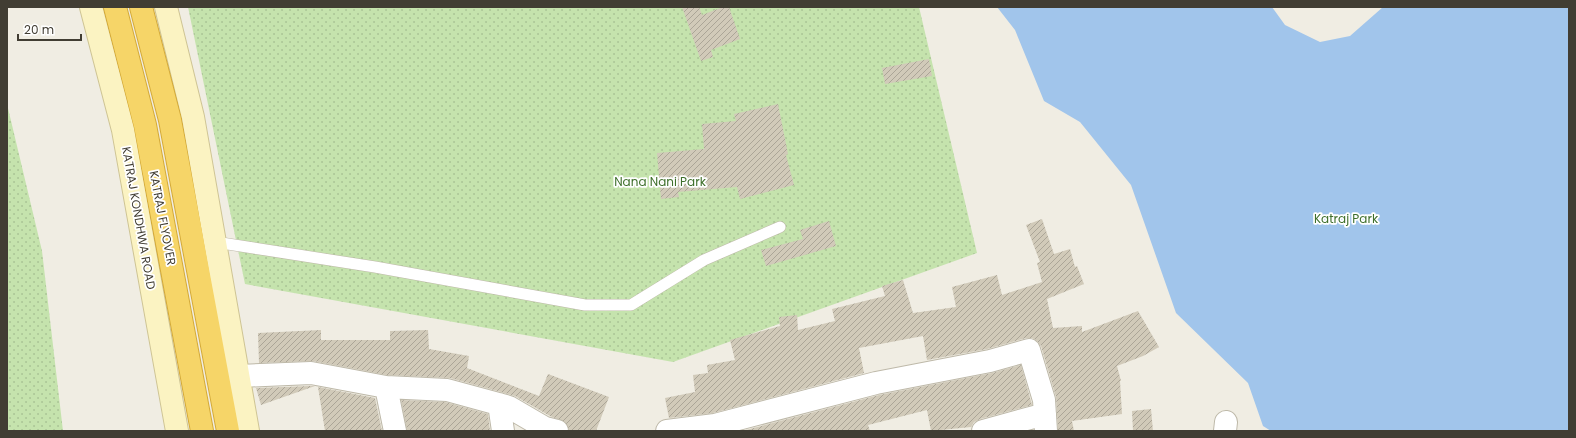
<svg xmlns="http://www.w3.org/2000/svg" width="1576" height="438" viewBox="0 0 1576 438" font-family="Poppins,sans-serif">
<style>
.green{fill:url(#green-dots)}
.water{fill:#a1c5eb}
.building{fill:url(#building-hatch)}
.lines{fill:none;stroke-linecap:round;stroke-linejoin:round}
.lane-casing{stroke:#beb9a9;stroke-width:12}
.street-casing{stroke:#beb9a9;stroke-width:24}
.secondary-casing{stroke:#cec494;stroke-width:24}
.highway-casing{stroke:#d4aa39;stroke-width:24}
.lane{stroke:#fff;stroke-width:11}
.street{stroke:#fff;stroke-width:22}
.secondary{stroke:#fbf3c2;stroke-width:22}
.highway{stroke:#f6d568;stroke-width:22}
.labels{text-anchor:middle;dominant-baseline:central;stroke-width:3.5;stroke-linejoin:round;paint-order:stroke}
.park-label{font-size:12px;fill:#3e6f2b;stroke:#fff}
.street-label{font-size:12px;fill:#413d33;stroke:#fff}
</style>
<defs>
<pattern id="green-dots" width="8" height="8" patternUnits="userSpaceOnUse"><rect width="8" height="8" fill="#c5e3ad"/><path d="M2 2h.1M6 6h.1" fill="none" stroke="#aac495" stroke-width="1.8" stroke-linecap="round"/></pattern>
<pattern id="building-hatch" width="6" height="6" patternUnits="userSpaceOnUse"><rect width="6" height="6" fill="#d1cab9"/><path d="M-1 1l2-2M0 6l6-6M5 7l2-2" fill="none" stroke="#aba597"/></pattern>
</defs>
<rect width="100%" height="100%" fill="#f0ede3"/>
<path class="green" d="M188 7H919L977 253 673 362 245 284Z
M7 104 42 251 63 431H7Z"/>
<path class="water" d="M997 7H1272L1285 25 1320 42 1350 36 1383 7H1569V431H1271L1263 426 1248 383 1176 313 1131 185 1080 122 1044 101 1015 30Z"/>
<path class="building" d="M682 7H699L702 15 723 7H729L740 39 711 50 713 57 701 61Z
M929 59 932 76 885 84 882 68Z
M778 104 788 154 786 155 794 185 740 199 737 187 678 192 679 197 661 199 657 153 704 149 702 124 736 121 734 114Z
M1042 219 1054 254 1070 249 1075 267 1077 266 1084 284 1047 299 1053 328 1082 326V332L1138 311 1159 347 1143 356 1117 366 1121 381H1120L1122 414 1072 421 1074 431H1058L1056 397 1041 346 1037 341 1032 338H1026L987 349 927 360 923 336 859 348 864 373 713 413 669 418 665 398 695 392 693 375 708 373 707 365 735 360 730 340 780 326 779 317 797 315 798 330 835 321 832 309 885 296 882 286 903 280 913 313 956 307 952 287 997 275 1002 295 1042 282 1037 263 1040 262 1026 225Z
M829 221 836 246 766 266 761 250 803 239 800 230Z
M321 330V340H390V331L428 330 429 349 469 356 467 368 539 396 548 374 609 397 596 431H573L569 430 565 422 550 416 515 396 450 378 387 375 313 361 259 363 258 333Z
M1021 365 1032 405 980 419 974 422 971 427 931 431 927 410 868 425 870 431H742L879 395 992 373Z
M310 386H315L261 405 256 388Z
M318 387 375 398 382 431H325Z
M401 400 445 402 488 414 490 431H407Z
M1151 409 1153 431H1133L1132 411Z"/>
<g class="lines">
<g class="lane-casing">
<path id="lane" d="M215 242 375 267 585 305H631L704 260 780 227"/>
</g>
<g class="street-casing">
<path id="street" d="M239 376 311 373 386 387 447 390 509 407 545 428 557 431
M386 387 395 431
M499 404 503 431
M667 431 715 425 876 383 990 361 1029 350 1044 400 1046 431
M983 431 1045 414
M1225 431 1226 422"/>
</g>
<g class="secondary-casing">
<path id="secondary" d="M91 7 123 130 177 431
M166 7 193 117 248 431"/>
</g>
<g class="highway-casing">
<path id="highway" d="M115 7 145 125 202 431
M141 7 170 120 228 431"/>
</g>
<use href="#lane" class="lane"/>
<use href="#street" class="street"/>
<use href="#secondary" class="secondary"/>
<use href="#highway" class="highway"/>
</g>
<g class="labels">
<g class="park-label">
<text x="660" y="181">Nana Nani Park</text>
<text x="1346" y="218">Katraj Park</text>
</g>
<g class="street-label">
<text transform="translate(139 218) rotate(80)">KATRAJ KONDHWA ROAD</text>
<text transform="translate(163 218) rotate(79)">KATRAJ FLYOVER</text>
</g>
</g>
<rect width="1576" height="438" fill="none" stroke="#413d33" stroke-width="16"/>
<path d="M18 34v6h63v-6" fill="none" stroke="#413d33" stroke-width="2"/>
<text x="24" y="34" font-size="12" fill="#413d33" stroke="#ffffff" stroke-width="3" paint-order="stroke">20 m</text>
</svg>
